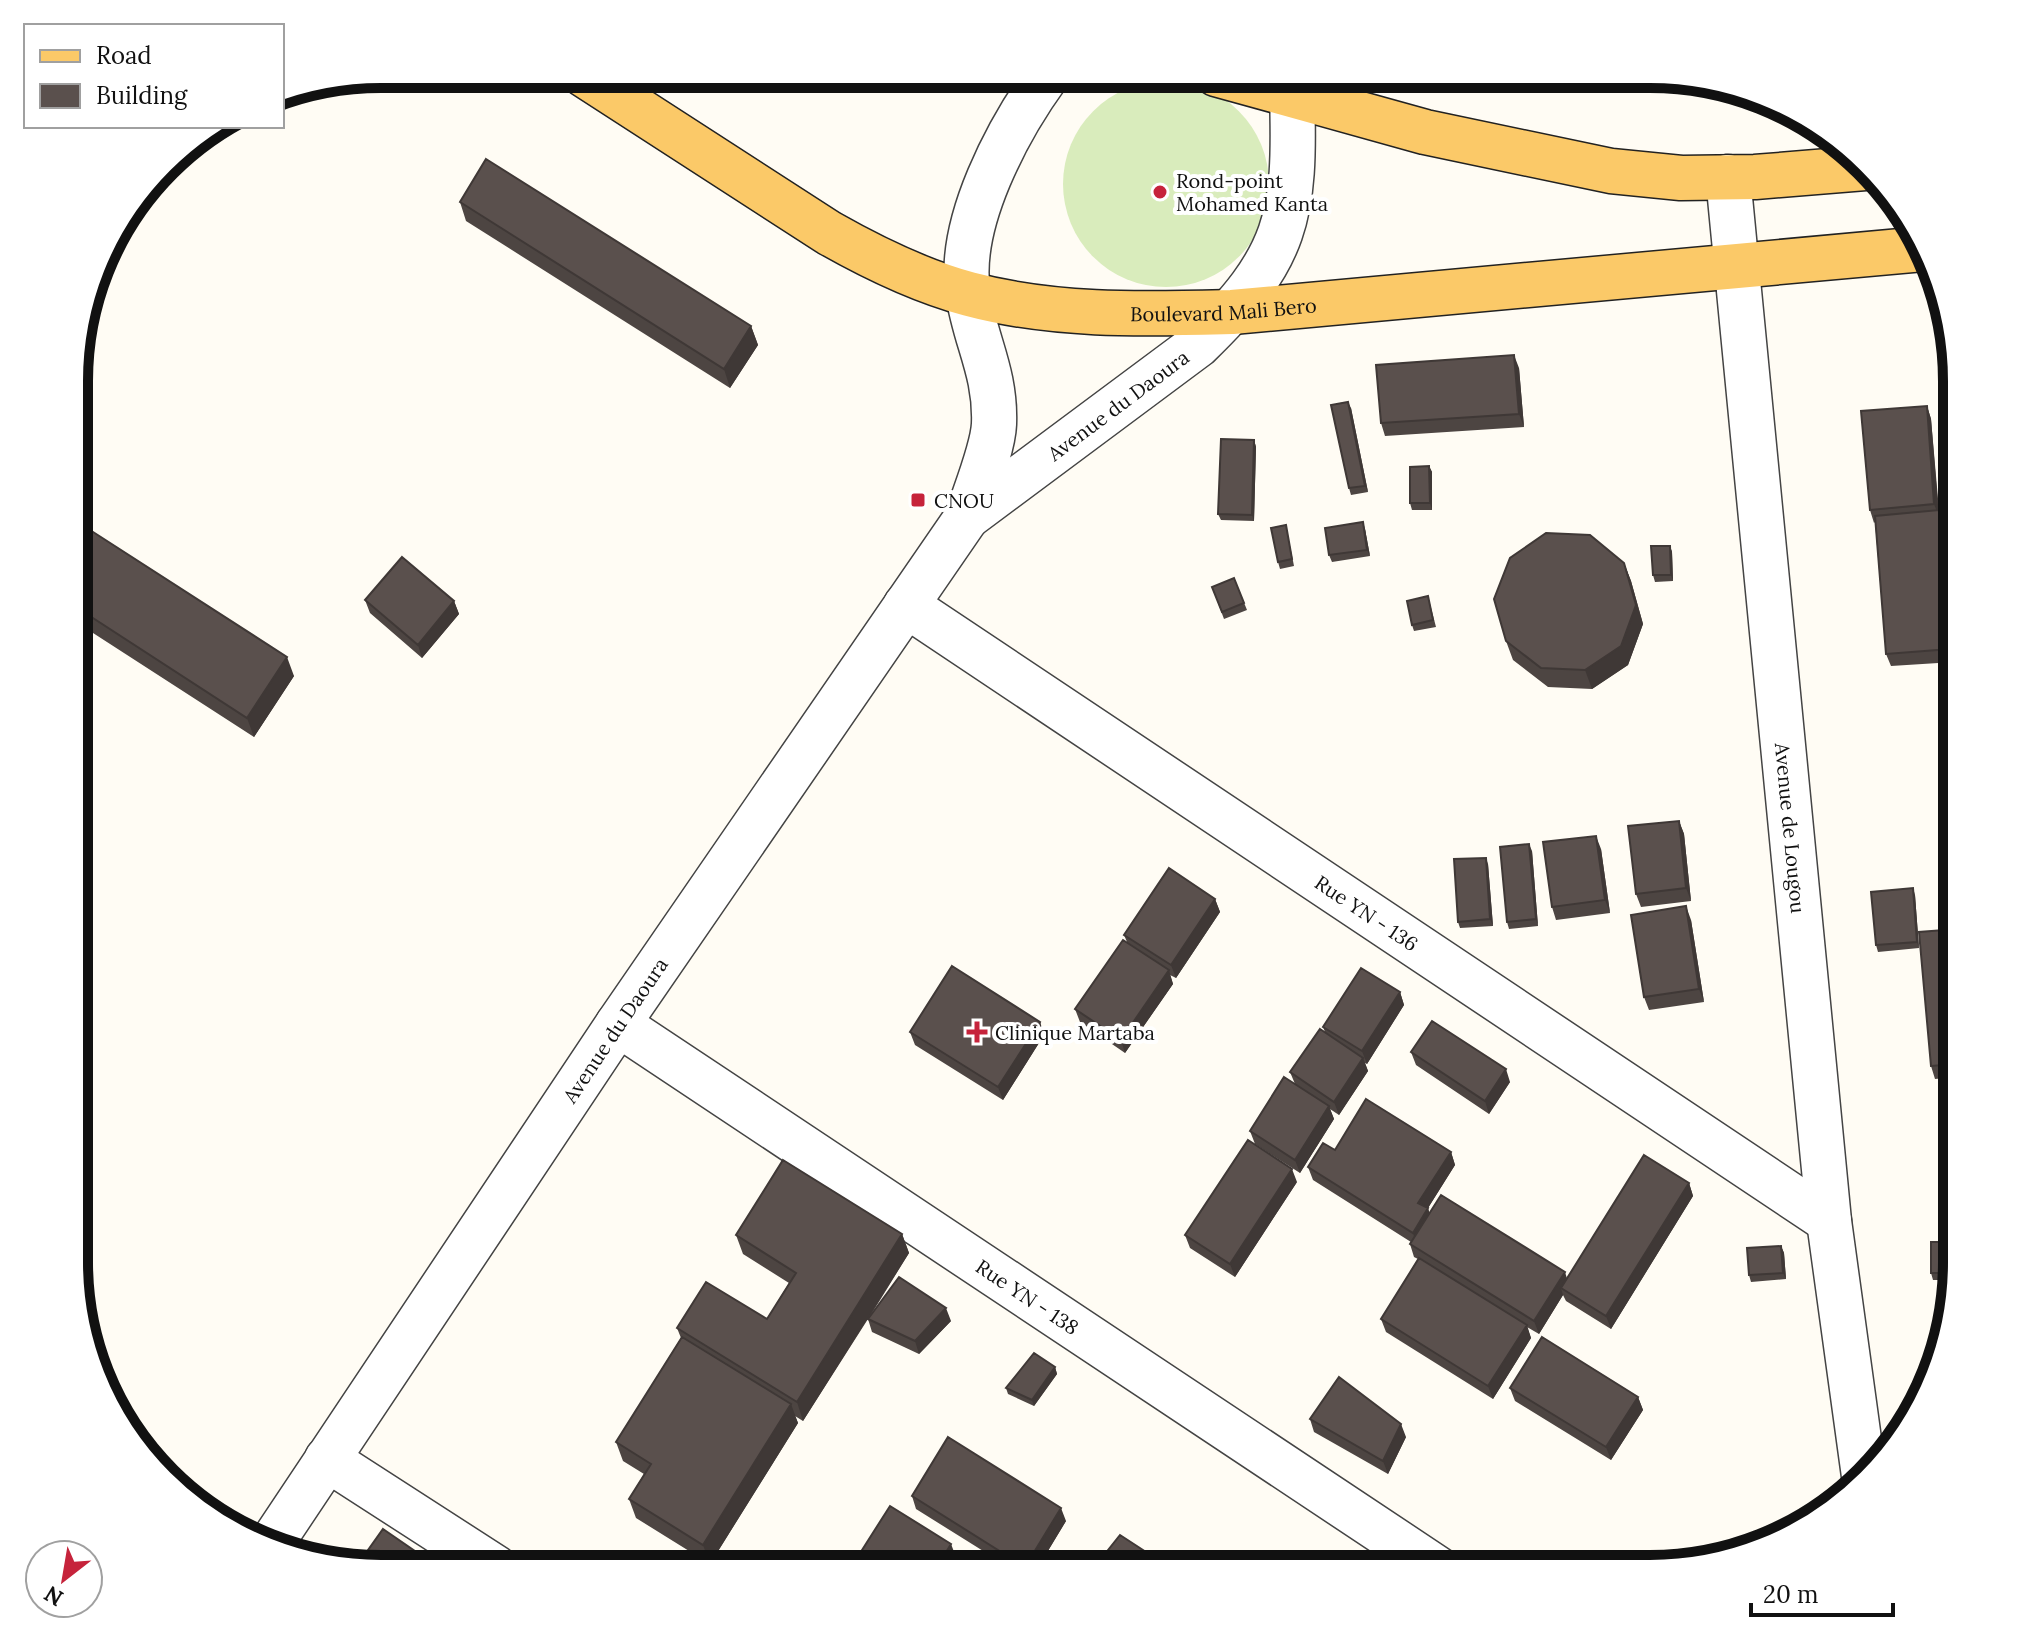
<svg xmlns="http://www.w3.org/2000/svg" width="2031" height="1643" viewBox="0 0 2031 1643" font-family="Lora,serif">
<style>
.green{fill:#d9ecbc}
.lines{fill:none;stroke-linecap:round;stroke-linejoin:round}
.minor-casing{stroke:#444;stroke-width:47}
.major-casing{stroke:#222;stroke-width:47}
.minor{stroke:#fff;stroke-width:44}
.major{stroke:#fbc968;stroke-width:44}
.wall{fill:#4d4542}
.shaded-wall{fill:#3f3836}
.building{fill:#5a504d;stroke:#3f3836;stroke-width:2}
.poi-dot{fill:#c6233b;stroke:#fff;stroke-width:3}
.labels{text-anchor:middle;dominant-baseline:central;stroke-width:8;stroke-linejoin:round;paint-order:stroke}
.poi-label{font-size:20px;fill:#111;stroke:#fff;text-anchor:start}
.street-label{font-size:20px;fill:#111;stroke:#fff}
.rim{fill:none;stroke:#111;stroke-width:10}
</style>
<rect width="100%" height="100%" fill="#fffcf4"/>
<path class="green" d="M1063 184a103 103 0 1 1 206 0a103 103 0 1 1-206 0Z"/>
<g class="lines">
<g class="minor-casing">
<g id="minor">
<path id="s1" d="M1728 177 1829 1221 1864 1476"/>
<path id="s2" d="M967 517 1198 345C1288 258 1296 217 1292 94"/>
<path id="s3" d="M906 605 1829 1221"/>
<path id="s4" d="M618 1024 1438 1569"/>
<path d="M327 1459 496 1568"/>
<path id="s5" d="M269 1547 618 1024 967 517C975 492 993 449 994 424 996 372 975 341 968 293 957 223 1008 129 1048 74"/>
</g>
</g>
<g class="major-casing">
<g id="major">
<path id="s6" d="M583 74 829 233C873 258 920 281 969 294 1055 317 1145 314 1232 312L1923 249"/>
<path d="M1216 74 1425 132 1611 171 1681 178 1755 177 1865 168"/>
</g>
</g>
<use href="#minor" class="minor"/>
<use href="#major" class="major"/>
</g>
<path class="wall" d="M460 202 751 326 758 345 730 388 466 221Z
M1519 368 1524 427 1385 436 1381 423Z
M1927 406 1931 419 1939 510 1943 523 1954 662 1891 666 1886 654 1875 522 1874 523 1870 510Z
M1351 408 1368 492 1351 495 1349 488Z
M1957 426V488L1953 489 1950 482Z
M1254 440 1256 447 1254 521 1221 520 1218 514Z
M1429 466 1432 472V510H1412L1410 503Z
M76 521 294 676 254 737 76 622Z
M1286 525 1294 566 1280 569 1278 562Z
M1365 529 1370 556 1332 562 1329 555Z
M1670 546 1672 552 1673 581 1655 582 1653 575Z
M1624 563 1631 581 1643 624 1628 665 1592 689 1548 687 1513 660 1506 641Z
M1234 578 1247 610 1224 619 1212 587Z
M1428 596 1436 627 1414 631 1412 625Z
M365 600 454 601 459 614 422 658 370 613Z
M1679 821 1684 834 1691 901 1641 907 1636 894Z
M1601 849 1610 913 1556 920 1552 907Z
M1532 851 1538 926 1509 929 1507 922Z
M1488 864 1493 926 1460 928 1458 922Z
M1915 895 1919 948 1878 952 1876 945Z
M1215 899 1220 912 1176 978 1170 975 1173 984 1125 1053 1080 1022 1075 1009 1127 942 1124 935Z
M1691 920 1704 1002 1649 1010 1644 997Z
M1957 929 1956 1077 1935 1079 1931 1066Z
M1400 992 1404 1005 1367 1064 1365 1063 1368 1071 1339 1115 1330 1109 1334 1119 1300 1173 1255 1144 1250 1131 1295 1084 1290 1072 1325 1032 1323 1027Z
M1040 1022 1044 1035 1003 1100 915 1045 910 1032Z
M1411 1052 1510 1082 1489 1114 1416 1065Z
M1335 1150 1451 1152 1455 1165 1428 1208 1429 1213 1567 1279 1689 1183 1693 1196 1611 1329 1566 1301 1563 1295 1539 1334 1527 1327 1531 1338 1493 1399 1386 1332 1381 1319 1418 1259 1414 1257 1410 1244 1411 1242 1313 1180 1308 1167Z
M1297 1182 1235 1277 1190 1248 1185 1235Z
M902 1234 909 1253 869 1318 951 1321 919 1354 872 1332 868 1319 803 1421 795 1416 798 1423 710 1564 636 1518 629 1499 644 1474 623 1461 616 1442 681 1338 677 1328 767 1319 789 1283 743 1254 736 1235Z
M1781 1246 1784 1253 1786 1279 1751 1282 1749 1275Z
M1951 1249V1280H1933L1931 1273Z
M1055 1367 1057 1374 1034 1406 1008 1394 1006 1388Z
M1510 1388 1638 1397 1643 1410 1611 1460 1515 1401Z
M1310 1419 1406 1437 1388 1474 1314 1432Z
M912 1496 1066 1521 1037 1569H1012L916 1509Z"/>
<path class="shaded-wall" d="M751 326 758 345 730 388 724 369Z
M1514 355 1519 368 1524 427 1519 414Z
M1348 402 1351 408 1368 492 1365 486Z
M1927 406 1931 419 1939 517 1934 504Z
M1254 440 1256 447 1254 521 1252 515Z
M1429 466 1432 472V510L1430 503Z
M1939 510 1943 523 1954 662 1950 649Z
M1363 522 1365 529 1370 556 1367 550Z
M1670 546 1672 552 1673 581 1671 575Z
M1624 563 1631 581 1643 624 1628 665 1592 689 1585 670Z
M454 601 459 614 422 658 418 645Z
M287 657 294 676 254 737 247 718Z
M1679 821 1684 834 1691 901 1686 888Z
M1596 836 1601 849 1610 913 1605 900Z
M1529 844 1532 851 1538 926 1536 919Z
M1486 858 1488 864 1493 926 1490 919Z
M1913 888 1915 895 1919 948 1917 942Z
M1215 899 1220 912 1176 978 1171 965Z
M1686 906 1691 920 1704 1002 1699 989Z
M1169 970 1173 984 1125 1053 1121 1040Z
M1400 992 1404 1005 1367 1064 1362 1051Z
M1040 1022 1044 1035 1003 1100 998 1087Z
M1363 1058 1368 1071 1339 1115 1334 1102Z
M1506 1069 1510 1082 1489 1114 1485 1101Z
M1329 1106 1334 1119 1300 1173 1295 1160Z
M1451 1152 1455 1165 1428 1208 1432 1221 1417 1246 1413 1233 1418 1203Z
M1292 1169 1297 1182 1235 1277 1230 1264Z
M1689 1183 1693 1196 1611 1329 1606 1316Z
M902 1234 909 1253 803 1421 797 1402Z
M1949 1242 1951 1249V1280L1949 1273Z
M1781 1246 1784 1253 1786 1279 1783 1273Z
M1565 1272 1569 1285 1561 1288 1563 1295 1539 1334 1534 1321Z
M946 1308 951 1321 919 1354 915 1341Z
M1527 1325 1531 1338 1493 1399 1488 1386Z
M1055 1367 1057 1374 1034 1406 1032 1400Z
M1638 1397 1643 1410 1611 1460 1606 1447Z
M791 1404 798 1423 710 1564 703 1545Z
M1401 1424 1406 1437 1388 1474 1383 1461Z
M1061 1508 1066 1521 1037 1569H1026L1025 1567Z
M951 1544 958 1562 954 1569H936Z
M425 1558 429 1568H417Z"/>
<path class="building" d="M486 159 751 326 724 369 460 202Z
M1514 355 1519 414 1381 423 1376 365Z
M1348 402 1365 486 1349 488 1331 405Z
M1927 406 1934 504 1870 510 1861 411Z
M1957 426V482H1950L1946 427Z
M1221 439 1254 440 1252 515 1218 514Z
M1429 466 1430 503H1410V467Z
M1939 510 1950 649 1886 654 1875 516Z
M76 521 287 657 247 718 76 607Z
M1363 522 1367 550 1329 555 1325 528Z
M1286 525 1292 559 1278 562 1271 528Z
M1546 533 1590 535 1624 563 1636 605 1621 646 1585 670 1541 668 1506 641 1494 599 1510 558Z
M1651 546H1670L1671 575H1653Z
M402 557 454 601 418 645 365 600Z
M1234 578 1244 603 1222 612 1212 587Z
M1428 596 1433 620 1412 625 1407 601Z
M1679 821 1686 888 1636 894 1628 826Z
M1596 836 1605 900 1552 907 1543 842Z
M1529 844 1536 919 1507 922 1500 847Z
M1486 858 1490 919 1458 922 1454 859Z
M1169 868 1215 899 1171 965 1124 935Z
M1913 888 1917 942 1876 945 1871 892Z
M1686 906 1699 989 1644 997 1631 915Z
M1957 929 1956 1064 1931 1066 1919 932Z
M1123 940 1169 970 1121 1040 1075 1009Z
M952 966 1040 1022 998 1087 910 1032Z
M1361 968 1400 992 1362 1051 1323 1027Z
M1432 1021 1506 1069 1485 1101 1411 1052Z
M1320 1029 1363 1058 1334 1102 1290 1072Z
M1284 1077 1329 1106 1295 1160 1250 1131Z
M1366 1099 1451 1152 1418 1203 1428 1208 1413 1233 1308 1167 1323 1143 1335 1150Z
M1248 1140 1292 1169 1230 1264 1185 1235Z
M1644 1155 1689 1183 1606 1316 1561 1288Z
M783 1160 902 1234 797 1402 677 1328 706 1282 767 1319 796 1273 736 1235Z
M1441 1195 1565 1272 1534 1321 1410 1244Z
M1931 1242H1949V1273H1931Z
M1781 1246 1783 1273 1749 1275 1747 1248Z
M1419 1258 1527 1325 1488 1386 1381 1319Z
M1954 1275H1956L1955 1288Z
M899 1277 946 1308 915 1341 868 1319Z
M682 1337 791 1404 703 1545 629 1499 651 1464 616 1442Z
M1542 1337 1638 1397 1606 1447 1510 1388Z
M1034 1353 1055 1367 1032 1400 1006 1388Z
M1339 1377 1401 1424 1383 1461 1310 1419Z
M948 1437 1061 1508 1025 1567 912 1496Z
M890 1506 951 1544 936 1569H850Z
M383 1529 425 1558 417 1568H362L356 1567Z
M1120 1535 1172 1569H1093Z"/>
<g class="poi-dot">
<circle cx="1160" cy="192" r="8"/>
<rect x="910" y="492" width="16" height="16" rx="4"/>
<path d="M973 1020h8v8h8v8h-8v8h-8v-8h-8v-8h8z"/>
</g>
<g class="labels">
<g class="poi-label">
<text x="1176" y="180">Rond-point<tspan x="1176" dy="23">Mohamed Kanta</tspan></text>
<text x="934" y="500">CNOU</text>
<text x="995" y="1032">Clinique Martaba</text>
</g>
<g class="street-label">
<text stroke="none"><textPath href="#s6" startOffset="702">Boulevard Mali Bero</textPath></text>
<text stroke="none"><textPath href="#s2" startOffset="188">Avenue du Daoura</textPath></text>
<text stroke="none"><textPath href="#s1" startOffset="654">Avenue de Lougou</textPath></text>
<text stroke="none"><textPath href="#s3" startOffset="554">Rue YN - 136</textPath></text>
<text stroke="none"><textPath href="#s5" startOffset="622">Avenue du Daoura</textPath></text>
<text stroke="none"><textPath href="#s4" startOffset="492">Rue YN - 138</textPath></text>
</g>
</g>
<path d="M0 0H2031V1643H0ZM381 88H1650A293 293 0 0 1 1943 381V1262A293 293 0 0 1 1650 1555H381A293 293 0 0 1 88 1262V381A293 293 0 0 1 381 88Z" fill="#fff" fill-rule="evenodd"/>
<path class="rim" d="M381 88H1650A293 293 0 0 1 1943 381V1262A293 293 0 0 1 1650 1555H381A293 293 0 0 1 88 1262V381A293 293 0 0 1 381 88Z"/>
<rect x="24" y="24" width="260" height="104" fill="#ffffff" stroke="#a0a0a0" stroke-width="2"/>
<rect x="40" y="50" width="40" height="12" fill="#fbc968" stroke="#a0a0a0" stroke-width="2"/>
<text x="96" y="64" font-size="24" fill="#111111">Road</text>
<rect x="40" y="84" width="40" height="24" fill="#5a504d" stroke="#a0a0a0" stroke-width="2"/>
<text x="96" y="104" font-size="24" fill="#111111">Building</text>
<g transform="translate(64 1579) rotate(211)"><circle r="38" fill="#ffffff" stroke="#a0a0a0" stroke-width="2"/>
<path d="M0-6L14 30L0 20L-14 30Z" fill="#c6233b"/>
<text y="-12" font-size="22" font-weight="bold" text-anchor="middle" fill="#111111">N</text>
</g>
<path d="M1751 1603v12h142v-12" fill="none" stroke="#111111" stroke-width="4"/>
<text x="1763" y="1603" font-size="24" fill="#111111" stroke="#ffffff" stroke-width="6" paint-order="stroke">20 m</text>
</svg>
